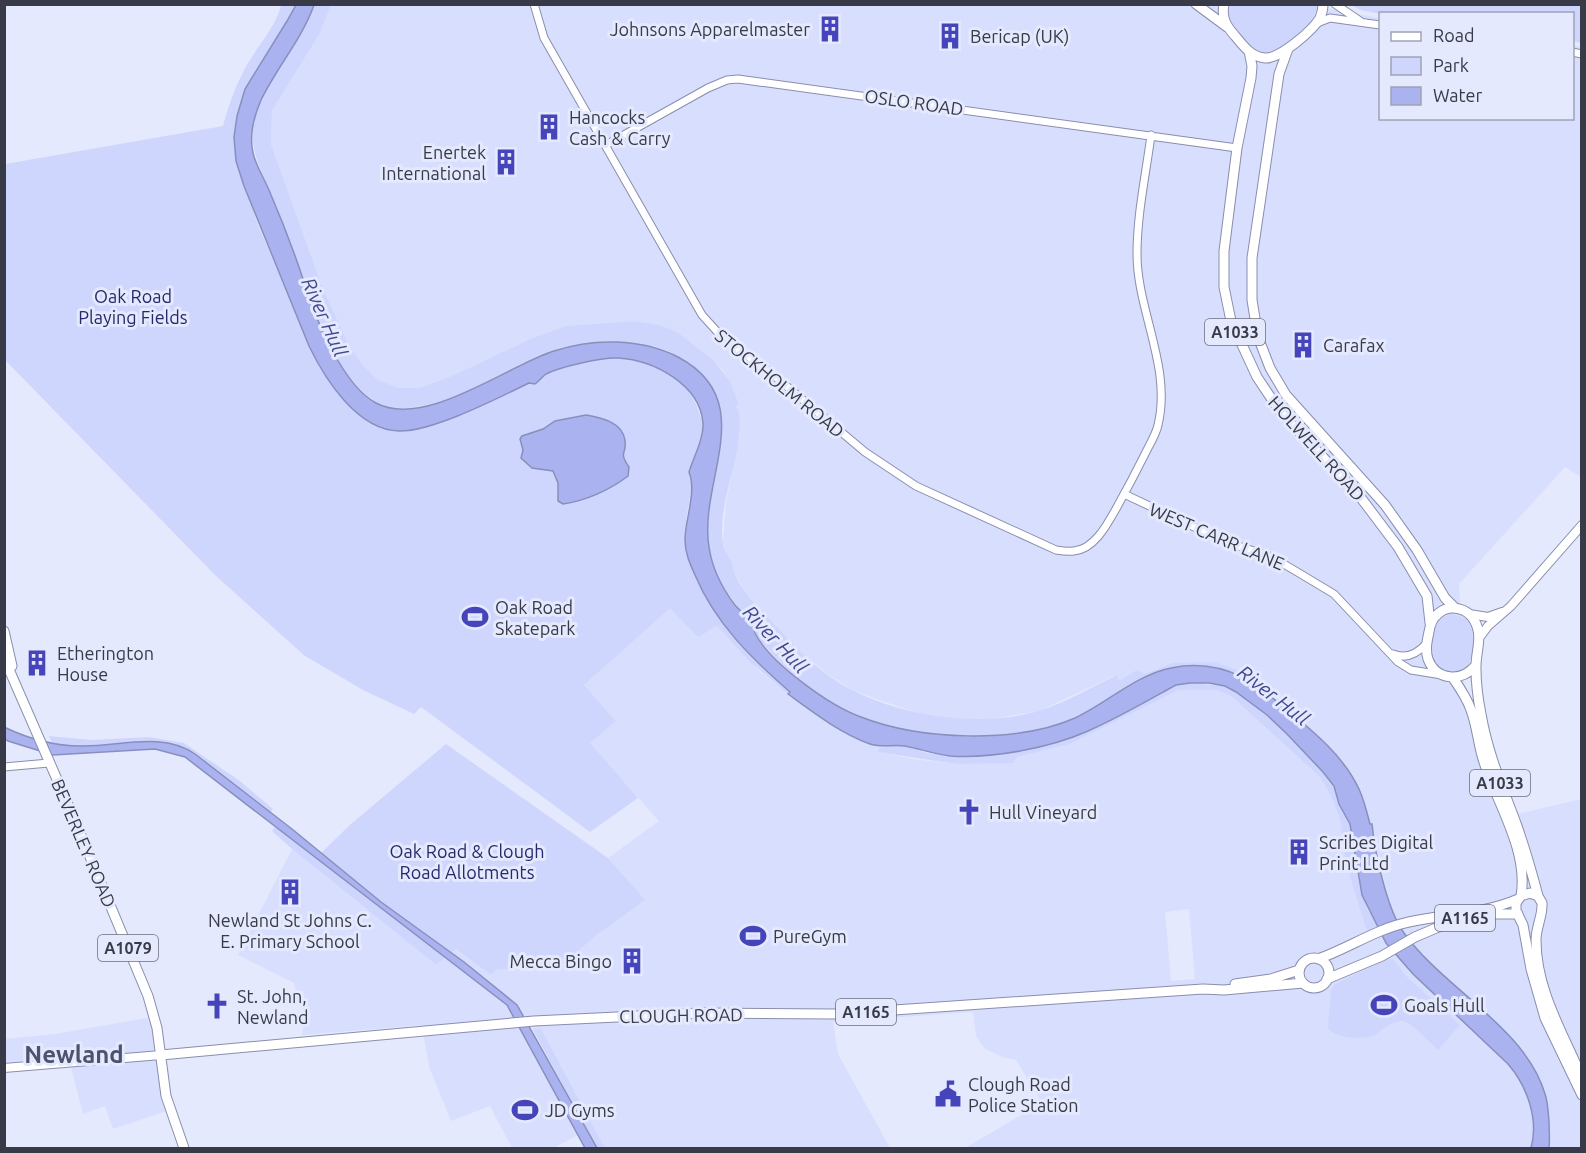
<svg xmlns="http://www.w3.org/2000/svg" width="1586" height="1153" viewBox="0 0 1586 1153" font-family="Ubuntu,sans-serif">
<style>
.built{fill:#d8defe;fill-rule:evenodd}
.green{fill:#cfd6fe;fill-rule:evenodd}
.water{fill:#aab3ef;stroke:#888fbd;stroke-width:1.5}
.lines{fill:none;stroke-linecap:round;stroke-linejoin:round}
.tertiary-casing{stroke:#898eac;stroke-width:9}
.secondary-casing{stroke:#898eac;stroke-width:10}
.primary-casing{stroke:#898eac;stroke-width:11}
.trunk-casing{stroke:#898eac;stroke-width:11}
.tertiary{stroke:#fff;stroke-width:7}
.secondary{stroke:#fff;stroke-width:8}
.primary{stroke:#fff;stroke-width:9}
.trunk{stroke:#fff;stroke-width:9}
.labels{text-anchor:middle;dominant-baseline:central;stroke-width:6;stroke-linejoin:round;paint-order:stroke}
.shield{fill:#e5e9fd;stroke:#6c6e7e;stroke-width:1.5}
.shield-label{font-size:16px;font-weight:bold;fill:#383a47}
.poi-label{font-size:18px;fill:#383a47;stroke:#e5e9fd;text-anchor:start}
.street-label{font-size:18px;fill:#383a47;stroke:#e5e9fd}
.park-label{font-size:18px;fill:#27286c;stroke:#e5e9fd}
.water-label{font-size:20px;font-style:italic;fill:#42488f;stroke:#e5e9fd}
.district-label{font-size:24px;font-weight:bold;fill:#4d526e;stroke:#e5e9fd}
</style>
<rect width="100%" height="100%" fill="#e5e9fd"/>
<path class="built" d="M331 5H1230L1228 9 1314 16 1318 7 1380 18V118H1572L1573 46 1581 47V477L1565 467 1459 584 1461 616 1453 614 1460 673 1475 709 1484 751 1509 816 1581 799V1148H1549L1550 1142 1545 1092 1525 1054 1474 1002 1436 969 1403 932 1392 909 1381 869 1372 824H1371L1360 791 1353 779 1328 746 1260 688 1237 675 1240 671 1172 663 1144 674 1135 673 1119 681 1116 675 1039 711 991 719 965 720 928 716 879 700 853 690 826 673 796 648 762 612 746 593 735 575 730 559 727 556 723 542 726 502 740 436 735 408 739 404 730 381 722 370 713 360 680 334 633 321 565 326 530 339 454 375 419 388H398L377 379 361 363 349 345 323 289 271 144 272 111 320 33Z
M670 607 698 636 717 626 760 672 815 714 848 735 881 747 878 752 913 759 956 764 1017 757 1070 744 1179 690H1216L1232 697 1320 777 1330 794 1340 819 1367 930 1378 927 1386 943 1413 974 1508 1064 1519 1077 1531 1107 1533 1128 1531 1148H965L1042 1103 1016 1060 1002 1057 984 1048 976 1036 973 1012 833 1022 838 1054 890 1148H605L541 1030H533V1020L515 1022 578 1135 553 1148H512L490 1106 451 1121 429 1067 422 1025 302 1035 306 1009 303 991H296L294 983 238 955 292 849 436 965 456 949 491 975 496 970 563 964 597 935 644 900 608 858 659 821 589 743 616 721 584 685ZM1189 909 1195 979 1171 981 1165 912Z
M158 1016 172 1109 113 1129 105 1106 83 1114 69 1059 6 1062 4 1039 55 1034Z"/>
<path class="green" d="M281 5H296L287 21 245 89 234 137 236 161 244 186 259 227 318 364 331 384 358 412 375 424 398 431 419 429 476 408 529 383H535L545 375 565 367 605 358H619L645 363 662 371 680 381 689 391 697 406 703 424 686 520 761 667 790 692 788 694 750 662 717 626 698 637 670 608 584 685 616 721 590 743 638 798 590 832 421 707 414 714 363 690 305 656 216 576 5 360V164L223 126C229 104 236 84 247 65 258 45 276 27 281 5ZM586 415C610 419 612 424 625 443 623 450 619 459 628 464L619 483 558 501V483L552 471C537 467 528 471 522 454L523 450 520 439 522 436 543 429 555 421Z
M314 5H331L320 33 272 111 271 144 323 289 349 345 361 363 377 379 398 388H419L454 375 530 339 565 326 633 321 660 325 680 334 713 360 730 381 739 404 735 407 738 409C747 453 716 499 723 543 724 550 727 554 730 559 733 564 733 571 736 577 746 597 764 613 779 629 794 645 808 660 825 673 879 714 974 730 1038 711 1065 703 1092 687 1117 675L1119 681 1137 670 1144 674 1172 663 1214 662 1240 671 1237 675C1160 647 1138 690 1074 718 1023 741 939 740 884 725 835 712 792 679 760 640 755 633 754 626 749 620 730 597 710 573 708 543 704 493 742 420 705 379 690 363 666 345 643 345 622 345 600 352 579 355 561 357 540 357 523 363 516 366 509 370 502 374 475 387 450 402 420 406 413 407 404 409 396 409 360 406 327 347 315 316 306 293 301 269 292 247 285 230 278 212 271 195 262 172 250 151 253 126 258 85 300 45 314 5Z
M1230 5H1318V7L1310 23 1275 53C1254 58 1222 25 1230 5Z
M1351 5H1581V43L1573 41 1572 14H1380L1361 10Z
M1453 614C1459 616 1466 617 1469 622 1477 633 1475 668 1460 673 1428 683 1420 618 1453 614Z
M1190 683 1225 686 1236 692 1267 715 1287 734 1323 772 1334 786 1339 804 1350 824 1367 908 1378 927 1367 931 1347 867 1340 819 1330 794 1320 777 1232 697 1216 690H1179L1070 744 1017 757 1013 763 956 764 877 752 881 747 887 745 906 746 927 753 952 756 1015 751 1059 742 1176 685Z
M49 736 91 740 149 737 184 743 240 781 273 809 270 813 187 749 159 742H141L82 747 53 745Z
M446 744 608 858 645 900 597 935 563 964 496 970 491 975 456 949 451 953 381 902 320 854 351 824Z
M276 826 446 957 436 965 292 849 272 831Z
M1393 959 1407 977 1460 1025 1438 1050C1430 1043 1410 1020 1401 1021 1391 1021 1381 1032 1372 1036 1360 1040 1335 1038 1328 1028L1331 990 1335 984 1385 960Z
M541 1029 605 1148H597L533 1030Z"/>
<path class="water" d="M296 5H314C302 39 277 67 261 100 254 116 249 135 253 153 256 167 266 181 271 195 284 225 296 257 306 288 317 322 343 385 376 403 425 429 506 366 554 351 593 338 641 338 678 357 761 401 698 481 709 547 712 568 722 588 735 605 740 611 749 618 753 625 755 627 754 631 755 633 770 663 830 706 861 717 920 740 1016 744 1075 718 1107 703 1136 675 1171 668 1195 663 1220 666 1242 677 1256 684 1267 694 1279 703 1309 728 1342 753 1359 789 1364 800 1367 812 1370 824H1372C1375 853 1387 910 1404 933 1443 988 1526 1028 1545 1094 1548 1102 1548 1112 1549 1121 1549 1130 1550 1139 1549 1148H1531C1539 1119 1527 1086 1508 1064L1413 974 1386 943 1362 895 1350 824 1339 804 1334 786 1323 772 1287 734 1267 715 1236 692 1225 686 1209 683H1190L1176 685C1147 701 1118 718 1088 731 1050 748 991 759 950 756 934 754 920 749 905 746 893 744 881 748 870 744 840 733 814 713 788 694L790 692C752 659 715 623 695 575 690 564 685 553 685 540 685 519 697 492 689 472 693 458 704 439 703 423 700 384 653 360 618 358 602 357 560 367 546 374 542 377 539 381 535 384L529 383C498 398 432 432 399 431 357 430 325 379 309 346L244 186 236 161 234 137 237 116 245 89 287 21Z
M586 415C602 418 622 422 625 440 627 455 618 451 629 467L628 476C610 490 585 501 563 504L558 501V483L553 471 532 468 521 458 523 450 520 439 522 436 543 429 555 421Z
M4 727C29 739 54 746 81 746 118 747 162 731 195 754L292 829 381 902 464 962 517 1005 597 1148H585L507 1005 185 757 155 749 53 755 8 741 5 739Z"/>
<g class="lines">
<g class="tertiary-casing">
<path id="tertiary" d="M534 4 544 38 702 315 722 337 772 374 865 452 916 486 1056 550C1062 551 1068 552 1074 551 1095 549 1108 523 1117 507 1127 489 1136 472 1145 454 1149 445 1156 435 1158 425 1172 367 1137 311 1137 254 1137 214 1146 174 1151 135
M1335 4 1360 21
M1317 23 1330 18 1380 25
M1572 52 1582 54
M606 145 708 88 727 80 738 79 1237 148
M1124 494 1226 542 1272 557 1299 573 1334 594 1398 662 1411 670 1442 675
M1393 654C1407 660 1418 653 1427 643
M4 767 49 763"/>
</g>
<g class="secondary-casing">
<path id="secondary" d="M1469 614 1488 617 1502 612
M1479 638 1488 626 1511 606 1582 525
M4 1068 161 1055"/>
</g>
<g class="primary-casing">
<path id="primary" d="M4 631 12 666
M4 658 73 816 148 996 157 1028 166 1096 184 1148
M1299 973a15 15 0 1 1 30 0a15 15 0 1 1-30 0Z
M1318 959C1349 948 1376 929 1409 922 1444 914 1484 914 1518 899
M1327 979 1382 956 1415 937 1448 923 1486 914H1518
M1235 984 1271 979 1299 970
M161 1055 534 1021 700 1013 836 1014 1203 989 1224 990 1303 983"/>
</g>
<g class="trunk-casing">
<path id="trunk" d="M1196 4 1227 27
M1224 4C1221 19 1227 27 1236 37 1244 47 1252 57 1265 58 1280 59 1313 30 1320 18 1322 13 1323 10 1323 4
M1288 49 1279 74 1252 258V300L1258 337 1270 368 1286 395 1385 505 1417 550 1445 598 1455 608
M1249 51 1252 66 1251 78 1237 148 1224 251V287L1231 321 1257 377 1281 413 1358 494 1398 547 1427 596 1430 623
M1475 666C1462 682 1436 681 1428 659 1425 650 1427 641 1429 632 1430 624 1432 618 1439 613 1450 604 1467 608 1474 620 1484 636 1475 653 1476 669 1476 684 1478 699 1481 714 1488 755 1503 788 1517 826 1525 849 1532 873 1538 896L1542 903C1543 915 1536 927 1536 940 1536 990 1563 1033 1582 1078
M1453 678C1460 688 1467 698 1471 710 1477 726 1478 743 1483 759 1496 802 1529 850 1521 896
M1538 896 1530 893 1521 896 1516 903V911L1523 925 1531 969 1545 1018 1582 1095"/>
</g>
<use href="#tertiary" class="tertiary"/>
<use href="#secondary" class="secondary"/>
<use href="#primary" class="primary"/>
<use href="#trunk" class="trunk"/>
</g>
<defs>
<g id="building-bare" transform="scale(2.07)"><path d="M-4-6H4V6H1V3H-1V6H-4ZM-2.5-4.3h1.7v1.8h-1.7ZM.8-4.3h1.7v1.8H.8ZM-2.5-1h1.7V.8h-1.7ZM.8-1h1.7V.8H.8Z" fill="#4544ba" stroke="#e5e9fd" stroke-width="2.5" paint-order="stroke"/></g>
<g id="stadium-bare" transform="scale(2.07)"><path d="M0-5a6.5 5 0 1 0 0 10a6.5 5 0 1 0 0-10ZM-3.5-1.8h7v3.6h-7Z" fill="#4544ba" stroke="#e5e9fd" stroke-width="2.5" paint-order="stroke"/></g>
<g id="church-bare" transform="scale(2.07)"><path d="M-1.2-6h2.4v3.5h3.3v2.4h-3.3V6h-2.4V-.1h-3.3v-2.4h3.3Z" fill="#4544ba" stroke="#e5e9fd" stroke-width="2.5" paint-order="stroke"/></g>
<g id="civic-bare" transform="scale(2.07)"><path d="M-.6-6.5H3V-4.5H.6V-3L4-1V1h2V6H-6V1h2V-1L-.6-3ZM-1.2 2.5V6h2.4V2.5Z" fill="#4544ba" stroke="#e5e9fd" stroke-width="2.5" paint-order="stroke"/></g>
</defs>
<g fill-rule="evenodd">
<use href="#building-bare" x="830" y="29"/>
<use href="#building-bare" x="950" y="36"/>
<use href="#building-bare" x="549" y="127"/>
<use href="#building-bare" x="506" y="162"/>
<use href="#building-bare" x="1303" y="345"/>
<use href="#stadium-bare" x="475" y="617"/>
<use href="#building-bare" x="37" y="663"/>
<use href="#church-bare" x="969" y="812"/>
<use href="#building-bare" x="1299" y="852"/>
<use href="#building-bare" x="290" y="892"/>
<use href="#stadium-bare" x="753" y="936"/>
<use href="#building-bare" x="632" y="961"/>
<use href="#stadium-bare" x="1384" y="1005"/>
<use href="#church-bare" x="217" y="1006"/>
<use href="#civic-bare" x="948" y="1094"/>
<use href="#stadium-bare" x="525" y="1110"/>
</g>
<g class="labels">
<g class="shield">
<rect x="1205" y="319" width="60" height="26" rx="4.5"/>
<rect x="1470" y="770" width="60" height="26" rx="4.5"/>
<rect x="1435" y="905" width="60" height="26" rx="4.5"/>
<rect x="98" y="935" width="60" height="26" rx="4.5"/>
<rect x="836" y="999" width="60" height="26" rx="4.5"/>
</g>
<g class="shield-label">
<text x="1235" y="332">A1033</text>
<text x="1500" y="783">A1033</text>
<text x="1465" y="918">A1165</text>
<text x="128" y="948">A1079</text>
<text x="866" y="1012">A1165</text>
</g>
<g class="poi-label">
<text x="810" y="29" text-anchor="end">Johnsons Apparelmaster</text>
<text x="970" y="36">Bericap (UK)</text>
<text x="569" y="117">Hancocks<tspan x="569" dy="21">Cash &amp; Carry</tspan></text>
<text x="486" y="152" text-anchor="end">Enertek<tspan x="486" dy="21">International</tspan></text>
<text x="1323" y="345">Carafax</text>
<text x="495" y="607">Oak Road<tspan x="495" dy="21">Skatepark</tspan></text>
<text x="57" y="653">Etherington<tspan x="57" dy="21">House</tspan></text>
<text x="989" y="812">Hull Vineyard</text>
<text x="1319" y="842">Scribes Digital<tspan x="1319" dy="21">Print Ltd</tspan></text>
<text x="290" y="920" text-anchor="middle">Newland St Johns C.<tspan x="290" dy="21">E. Primary School</tspan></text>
<text x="773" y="936">PureGym</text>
<text x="612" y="961" text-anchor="end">Mecca Bingo</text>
<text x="237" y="996">St. John,<tspan x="237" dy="21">Newland</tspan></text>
<text x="1404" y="1005">Goals Hull</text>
<text x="968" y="1084">Clough Road<tspan x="968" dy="21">Police Station</tspan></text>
<text x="545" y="1110">JD Gyms</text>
</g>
<g class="street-label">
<text transform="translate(914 102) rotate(8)">OSLO ROAD</text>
<text transform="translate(780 383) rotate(39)">STOCKHOLM ROAD</text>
<text transform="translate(1317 448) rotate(48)">HOLWELL ROAD</text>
<text transform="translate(1217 536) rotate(23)">WEST CARR LANE</text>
<text transform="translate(84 843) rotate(67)">BEVERLEY ROAD</text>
<text transform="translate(681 1015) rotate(-1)">CLOUGH ROAD</text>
</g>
<g class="park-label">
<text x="133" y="296">Oak Road<tspan x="133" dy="21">Playing Fields</tspan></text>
<text x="467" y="851">Oak Road &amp; Clough<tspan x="467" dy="21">Road Allotments</tspan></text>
</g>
<g class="water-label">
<text transform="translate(325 317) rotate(66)">River Hull</text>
<text transform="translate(776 639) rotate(47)">River Hull</text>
<text transform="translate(1274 695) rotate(38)">River Hull</text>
</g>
<g class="district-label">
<text x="74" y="1054">Newland</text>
</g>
</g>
<rect width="1586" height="1153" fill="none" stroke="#383a47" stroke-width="12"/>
<rect x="1379" y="12" width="195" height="108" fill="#e5e9fd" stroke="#a0a3b4" stroke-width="1.5"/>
<rect x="1391" y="32" width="30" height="9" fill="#ffffff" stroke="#a0a3b4" stroke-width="1.5"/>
<text x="1433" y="42" font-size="18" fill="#383a47">Road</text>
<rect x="1391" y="57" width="30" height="18" fill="#cfd6fe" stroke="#a0a3b4" stroke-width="1.5"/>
<text x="1433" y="72" font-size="18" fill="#383a47">Park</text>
<rect x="1391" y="87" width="30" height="18" fill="#aab3ef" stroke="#a0a3b4" stroke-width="1.5"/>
<text x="1433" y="102" font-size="18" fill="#383a47">Water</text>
</svg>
